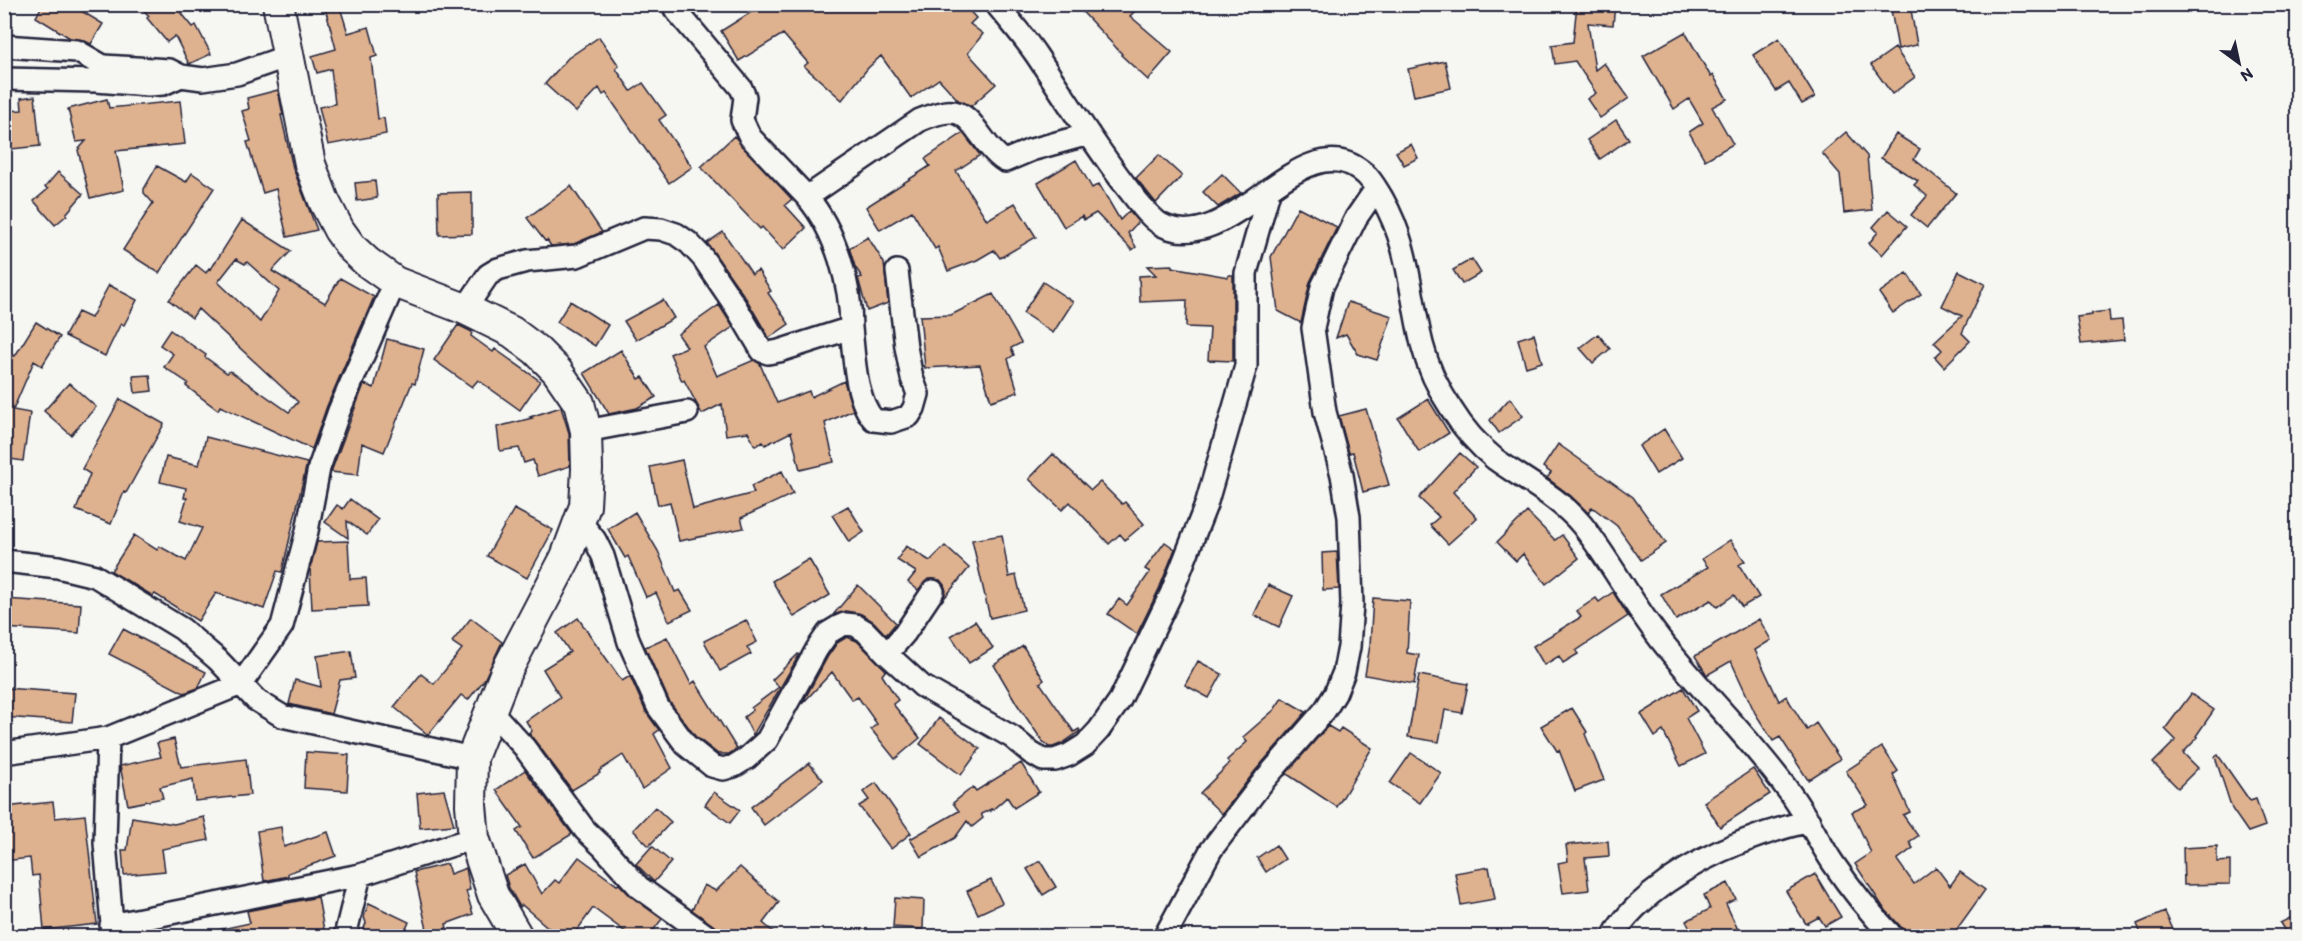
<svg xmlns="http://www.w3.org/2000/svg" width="2302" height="941" viewBox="0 0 2302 941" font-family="Itim,sans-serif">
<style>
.building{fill:#deb18f;stroke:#22223b;stroke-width:1.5;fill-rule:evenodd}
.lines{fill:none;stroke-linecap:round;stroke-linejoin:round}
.street-casing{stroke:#22223b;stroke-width:26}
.secondary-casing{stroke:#22223b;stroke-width:34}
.street{stroke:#f6f6f2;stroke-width:21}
.secondary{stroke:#f6f6f2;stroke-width:30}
</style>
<rect width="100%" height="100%" fill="#f6f6f2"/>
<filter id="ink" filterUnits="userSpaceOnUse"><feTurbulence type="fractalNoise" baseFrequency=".0167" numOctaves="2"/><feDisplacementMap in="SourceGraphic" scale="12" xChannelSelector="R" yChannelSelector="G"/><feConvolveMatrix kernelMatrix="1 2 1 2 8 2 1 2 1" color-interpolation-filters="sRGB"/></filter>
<g filter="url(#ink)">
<path class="building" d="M43 4H70L103 24 91 44 83 40 70 38 36 17Z
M138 4H174L193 27 196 25 211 54 189 64 175 36 167 42 147 18 149 16Z
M324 4H339L348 33 369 27 377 56 371 58 378 119 384 118 386 134 328 145 319 107 335 104 331 69 317 73 312 56 336 49Z
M764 4H963L976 18 970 24 983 34 968 53 996 84 971 106 958 100 939 79 911 98 881 56 868 68 842 100 804 66 808 63 783 34 739 61 721 31Z
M1075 4H1142L1130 16 1172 52 1148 80 1121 55 1122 54Z
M1577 4H1615L1613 25 1588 23 1595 70 1604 63 1629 98 1600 118 1587 99 1596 93 1575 61 1555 64 1552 45 1573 42Z
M1890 4H1910L1917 45 1898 49Z
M1685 32 1711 77 1713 75 1727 99 1712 107 1733 144 1705 160 1689 132 1703 123 1689 99 1674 109 1643 56Z
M599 37 619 66 616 69 631 91 643 83 666 115 659 120 692 167 669 183 606 93 603 95 599 88 576 112 545 84 568 58Z
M1779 38 1815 97 1802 104 1789 83 1776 91 1753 55Z
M1895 48 1915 77 1892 94 1871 65Z
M1445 61 1451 88 1414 96 1408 69Z
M278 90 283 115H281L293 168 317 230 287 237 276 189 263 193 247 142 251 141 242 111 249 109 247 98Z
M35 96 40 146 11 149 7 111 22 110 21 98Z
M107 99 109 108 180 101 185 144 116 151 124 190 90 198 78 150 86 141 76 142 68 109Z
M1616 120 1629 139 1600 159 1587 140Z
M1846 132 1867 156 1872 210 1844 213 1840 174 1822 153Z
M963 133 980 155 956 171 987 220 1015 203 1036 237 1000 258 994 250 977 260 948 271 938 247 935 249 912 211 880 230 866 207 930 166 925 159Z
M1896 134 1920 149 1914 159 1956 193 1927 228 1911 215 1927 196 1914 185 1918 181 1881 158Z
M734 136 792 199 785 205 806 228 783 250 762 227 760 229 701 167Z
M1411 144 1418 158 1404 165 1396 152Z
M1159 155 1182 176 1156 203 1136 178Z
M1076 160 1092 188 1099 184 1120 220 1129 211 1138 222 1128 233 1136 247 1132 250 1096 213 1084 220 1082 216 1064 227 1038 183Z
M157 166 186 182 192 173 214 188 159 273 123 250 153 203 144 193V189Z
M58 172 83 194 66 214 67 215 55 225 34 201 48 189 45 187Z
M1222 174 1241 193 1218 207 1203 192Z
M375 181 377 198 357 201 355 183Z
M571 186 602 232 574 244 551 246 547 240 545 241 527 218Z
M472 192V234L439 235 438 193Z
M1298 207 1337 227 1310 282 1301 323 1278 311 1271 257Z
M1888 210 1907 226 1882 255 1869 243 1878 232 1873 227Z
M242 220 291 251 272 271 325 303 340 278 374 297 327 406 312 449 220 406 218 410 186 386 188 383 164 367 173 354 160 345 170 330 206 355 205 357 227 373 230 371 289 412 298 402 198 309 192 318 169 300 196 265 206 273 209 268 211 269ZM236 259 245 264 247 262 279 291 260 322 218 282Z
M723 232 752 274 758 270 771 291 768 293 789 324 769 338 747 300 707 243Z
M868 237 884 263 888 303 867 311 858 278 862 277 855 267 849 248Z
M1472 259 1481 273 1462 284 1453 270Z
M1172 265V267L1228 277 1229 275H1233V361L1208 360 1210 328 1186 327 1187 300 1140 302 1139 276 1156 275 1147 266Z
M1959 271 1985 284 1962 333 1970 341 1944 367 1935 357 1942 350 1934 342 1962 316 1942 306Z
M1907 273 1921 294 1893 313 1879 293Z
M1043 282 1073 302 1053 333 1023 313Z
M109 285 137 300 124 325 121 323 105 356 65 336 78 312 91 318Z
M993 294 1021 343 1011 348 1014 355 1008 359 1018 392 991 401 980 365 925 368 920 316 951 315Z
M663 300 674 318 636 340 624 321Z
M570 301 608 325 595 346 557 322Z
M1348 302 1392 316 1377 360 1358 354 1346 334 1336 338Z
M719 305 733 327 704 347 717 376 754 360 760 364 777 403 809 391 811 397 844 381 853 410 825 423 834 462 800 470 791 432 765 445 763 442 755 446 748 432 726 435 722 404 702 414 684 380 682 381 670 354 687 347 678 334Z
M2109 311 2110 321 2122 320 2124 340 2081 344 2077 317 2092 315V313Z
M36 322 60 337 42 366 34 361 13 410 30 413 23 461 4 458V351L15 356Z
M458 325 472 332 471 336 493 352 495 349 540 381 520 410 478 380 472 387 434 360Z
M1534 334 1542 362 1526 367 1518 339Z
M1598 334 1610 349 1593 363 1580 348Z
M387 339 424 349 415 384 412 383 384 452 362 443 358 475 331 472 364 384 374 388Z
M621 350 639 379 643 377 656 397 637 408 609 414 584 373Z
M150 375 152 391 135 393 133 376Z
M69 383 96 407 71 435 44 411Z
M1510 398 1523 416 1499 433 1490 420Z
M120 399 164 424 126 493 124 492 111 524 76 510 90 474 82 469Z
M1428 399 1449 433 1419 452 1398 418Z
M561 407 569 433 570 466 538 476 533 460 524 463 519 448 500 451 497 427 532 418 530 417Z
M1366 409 1389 485 1363 492 1353 452 1349 453 1339 416Z
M1664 429 1682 458 1656 474 1639 446Z
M206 437 307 463 282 572 277 571 264 609 216 593 198 621 155 594 153 596 111 571 134 535 157 550 159 546 186 561 202 528 180 521 187 498H184L186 488 160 482 166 457 199 465Z
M1558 444 1633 497 1666 543 1641 560 1617 526 1592 507 1588 513 1571 496 1547 478 1551 473 1543 467Z
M1460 453 1476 467 1453 492 1477 518 1448 544 1430 525 1439 517 1419 498Z
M1053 454 1091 490 1100 482 1122 504 1125 502 1144 524 1125 540 1120 534 1109 544 1070 502 1062 510 1029 479Z
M682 460 693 509 754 493 751 486 782 471 793 494 741 518 744 528 679 541 670 502 658 505 650 467Z
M350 499 378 520 367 535 347 521 348 538 325 522 337 505 343 509Z
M848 506 864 532 849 542 832 515Z
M514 509 553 530 527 578 487 556Z
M635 512 658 551 675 592 680 590 692 610 669 621 656 593 646 597 628 556 625 558 608 529Z
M1527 512 1555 540 1562 535 1579 558 1546 584 1523 554 1516 561 1497 542Z
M1002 535 1009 577 1016 575 1024 610 990 618 972 540Z
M1730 540 1745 561 1739 565 1759 597 1742 607 1734 595 1717 607 1711 600 1676 620 1661 594 1708 567 1702 559Z
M348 541 350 579 366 578 368 606 312 609 310 569 317 542Z
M1165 542 1175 549 1159 589 1137 634 1108 614 1119 599 1127 605 1150 572 1145 569Z
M906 546 930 561 945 546 969 568 941 602 946 591 944 585 940 580 928 579 918 590 908 582 916 572 897 560Z
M1337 552 1339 589 1323 590 1322 553Z
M809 559 830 595 794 617 772 581Z
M858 585 896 623 886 635 874 622 861 614 846 611 833 615Z
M1268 585 1293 596 1279 627 1254 615Z
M1613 592 1628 616 1576 651 1578 654 1563 663 1559 656 1544 665 1533 646 1581 617 1577 611 1596 598 1599 602Z
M1373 598 1410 601 1407 653 1419 655 1414 684 1365 675 1370 645Z
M4 599 81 604 79 633 4 628Z
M471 618 502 642 484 680 468 700 461 695 428 735 394 707 421 674 434 684 462 649 452 642Z
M578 618 622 681 630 676 646 712 659 730 654 734 672 768 642 789 623 755 599 771 600 773 572 790 529 733 532 731 526 721 560 697 543 669 570 652 557 633Z
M1759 619 1771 640 1755 650 1779 701 1786 696 1807 730 1816 723 1840 759 1808 780 1780 737 1773 741 1755 713 1731 661 1707 675 1695 656Z
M746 620 757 642 747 647 751 654 720 671 704 641Z
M975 621 993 648 969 663 951 636Z
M123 629 206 672 198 688 184 693 109 654Z
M667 637 691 684 695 681 737 749 729 754H718L695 736 669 701 645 647Z
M847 637 857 641 886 670 882 675 898 700 893 704 920 738 895 759 871 729 877 724 858 697 852 700 832 672 802 704 828 656 837 643Z
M1023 646 1044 680 1040 683 1074 732 1079 729 1080 731 1063 743 1053 747H1049L1043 742 1017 704 994 665Z
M351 651 355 678 340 680 331 714 289 704 295 680 321 687 317 656Z
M798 654 799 655 753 735 744 717 753 710 751 708 779 687 772 680Z
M1198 661 1222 674 1209 698 1185 685Z
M1419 675 1468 684 1462 713 1445 710 1439 742 1408 737Z
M4 688 75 693 72 722 4 717Z
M1683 688 1697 711 1686 718 1705 754 1681 766 1663 731 1655 737 1641 714Z
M2191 694 2214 710 2196 736 2198 737 2183 753 2198 768 2178 788 2153 763 2176 740 2165 729Z
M1282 698 1306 712 1255 771 1222 814 1200 793 1230 763 1227 760 1247 742 1243 737 1274 710Z
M1572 708 1587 732 1585 734 1604 780 1575 791 1559 750 1557 751 1541 726Z
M939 718 980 749 961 775 920 744Z
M1328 726 1338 732 1341 728 1372 748 1337 807 1287 774 1284 776Z
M174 739 181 767 246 759 250 795 195 801 193 779 160 787 163 798 128 805 120 766 161 757 157 743Z
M1882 747 1898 771 1893 775 1910 812 1903 815 1918 836 1909 842 1913 848 1897 860 1914 884 1936 867 1950 886 1960 872 1985 890 1952 936H1904L1902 928 1883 907 1855 864 1871 853 1852 812 1868 805 1846 771Z
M306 752 349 755 347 791 304 788Z
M1411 753 1441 773 1420 803 1390 783Z
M2218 755 2250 801 2256 799 2265 826 2248 832 2232 809 2215 757Z
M809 763 823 780 764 825 751 807Z
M1021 763 1039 792 1014 808 1007 797 991 811V809L981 814 983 818 972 827 967 821 955 838 921 857 910 839 959 811 953 803 973 787 976 791Z
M1753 769 1770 794 1720 827 1704 802Z
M525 770 572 834 533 858 516 831 522 827 496 790Z
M876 783 911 833 891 849 859 806 869 800 863 792Z
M444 790 454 825 420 828 417 793Z
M714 792 740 810 730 823 705 805Z
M53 802 55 818 85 815 97 924 44 930 39 875 32 876 30 858 4 861V807Z
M655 807 671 822 649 846 633 830Z
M132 817 174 824 204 817 209 840 162 849 165 871 124 875 122 850H127Z
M281 827 284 847 328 832 336 856 288 873V876L264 881 257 831Z
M1608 841 1609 856 1585 858 1589 890 1563 893 1558 863 1568 861 1566 845Z
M1276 845 1285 859 1266 872 1257 858Z
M652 846 671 862 654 882 636 864Z
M2217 846V862L2230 861V884L2184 885 2183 848Z
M579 857 617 885 619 884 632 897 662 919 649 936H631L593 908 573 936H558L522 905 520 907 509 888 505 875 525 864 542 894 555 880 559 883Z
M1040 861 1056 887 1043 895 1027 869Z
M447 864 450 874 466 868 470 890 466 891 473 914 446 924 447 928 428 934 414 872Z
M740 867 779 902 763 923 778 936H728L692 910 704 885 716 891Z
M1489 867 1495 899 1461 905 1455 873Z
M1815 874 1841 917 1825 926 1819 917 1806 924 1786 891Z
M991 880 1002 903 978 914 967 891Z
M1728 883 1736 899 1726 904 1741 936H1694L1686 921 1710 909 1704 895Z
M318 897 325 936H218L217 930 250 923 247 911Z
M895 898 924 900 923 929 893 927Z
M369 903 409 922 403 936H361L366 923 364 917Z
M2165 912 2176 936H2142L2137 924Z
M2298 914V936H2288L2280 923Z"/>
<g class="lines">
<g class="street-casing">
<path id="street" d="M681 4 675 9 741 88 745 97 742 120 750 137 807 197
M996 4C1010 21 1025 38 1037 56 1068 102 1097 150 1132 194 1140 204 1151 219 1162 225 1232 260 1302 117 1365 174 1372 180 1377 190 1382 198 1410 247 1409 291 1422 344 1428 368 1438 389 1452 410 1463 428 1479 446 1495 459 1524 480 1559 497 1582 525 1611 561 1631 602 1660 639 1700 690 1748 736 1787 789 1805 812 1817 839 1833 863 1850 888 1871 914 1892 936
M4 46 77 51 103 66 169 70 181 76 203 79 237 74 288 56
M4 79 96 81 148 85 163 84 181 76
M465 309 488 275 498 269 527 261 577 256 644 228 661 229 676 234 689 243 703 258 736 307 762 351 768 353 779 351 851 328C854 355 855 400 874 420L891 422 909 416 914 408 918 394 912 378 906 347 897 271
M851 328C851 285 836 231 807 197L920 120C961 103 964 113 988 145 993 151 998 157 1005 161L1031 150 1089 134
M586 431 687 412
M580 521 595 540 603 556 629 642 658 707 686 745 712 766 723 769 734 766 747 758 767 740 817 649 828 633 838 627 845 624 855 625 865 631 887 654 905 633 933 591
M4 561 58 567 95 576 182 629 218 660 256 700 282 716 472 758
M887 654 922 686 1012 737 1031 753 1043 760H1055L1069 755 1085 745 1099 730 1120 700 1171 594 1206 505 1246 366V273L1270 188
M491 711 524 747 585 830 602 846 639 887 707 936
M108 738 105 843 113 936
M4 753 108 738 241 684 282 626 307 531 319 468 339 411 395 282
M111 925 360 875 474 838
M345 936 360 875
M1165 936 1211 850 1265 779 1325 710 1335 694 1344 672 1349 647 1352 604 1349 517 1342 475 1325 412 1313 328 1322 287 1356 218 1376 189
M1614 936C1618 926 1628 915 1636 907 1684 862 1746 836 1809 821"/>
</g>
<g class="secondary-casing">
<path id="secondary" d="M278 4 310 164 324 201 339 230 352 248 367 262 395 282 465 309 512 332 536 350 557 371 579 403 586 431 587 469 585 506 566 557 505 674 472 758 471 805 474 838 493 895 517 936"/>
</g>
<use href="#street" class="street"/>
<use href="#secondary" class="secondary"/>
</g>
</g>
<rect width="2302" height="941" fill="none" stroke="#f6f6f2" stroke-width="24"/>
<rect x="12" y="12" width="2278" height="917" fill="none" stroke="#22223b" stroke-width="2" filter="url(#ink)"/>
<g transform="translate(2239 63) rotate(147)" stroke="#f6f6f2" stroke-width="4.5" paint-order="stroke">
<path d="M0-4.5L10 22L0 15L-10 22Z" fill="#22223b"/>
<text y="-9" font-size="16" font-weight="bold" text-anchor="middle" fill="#22223b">N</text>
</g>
</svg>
